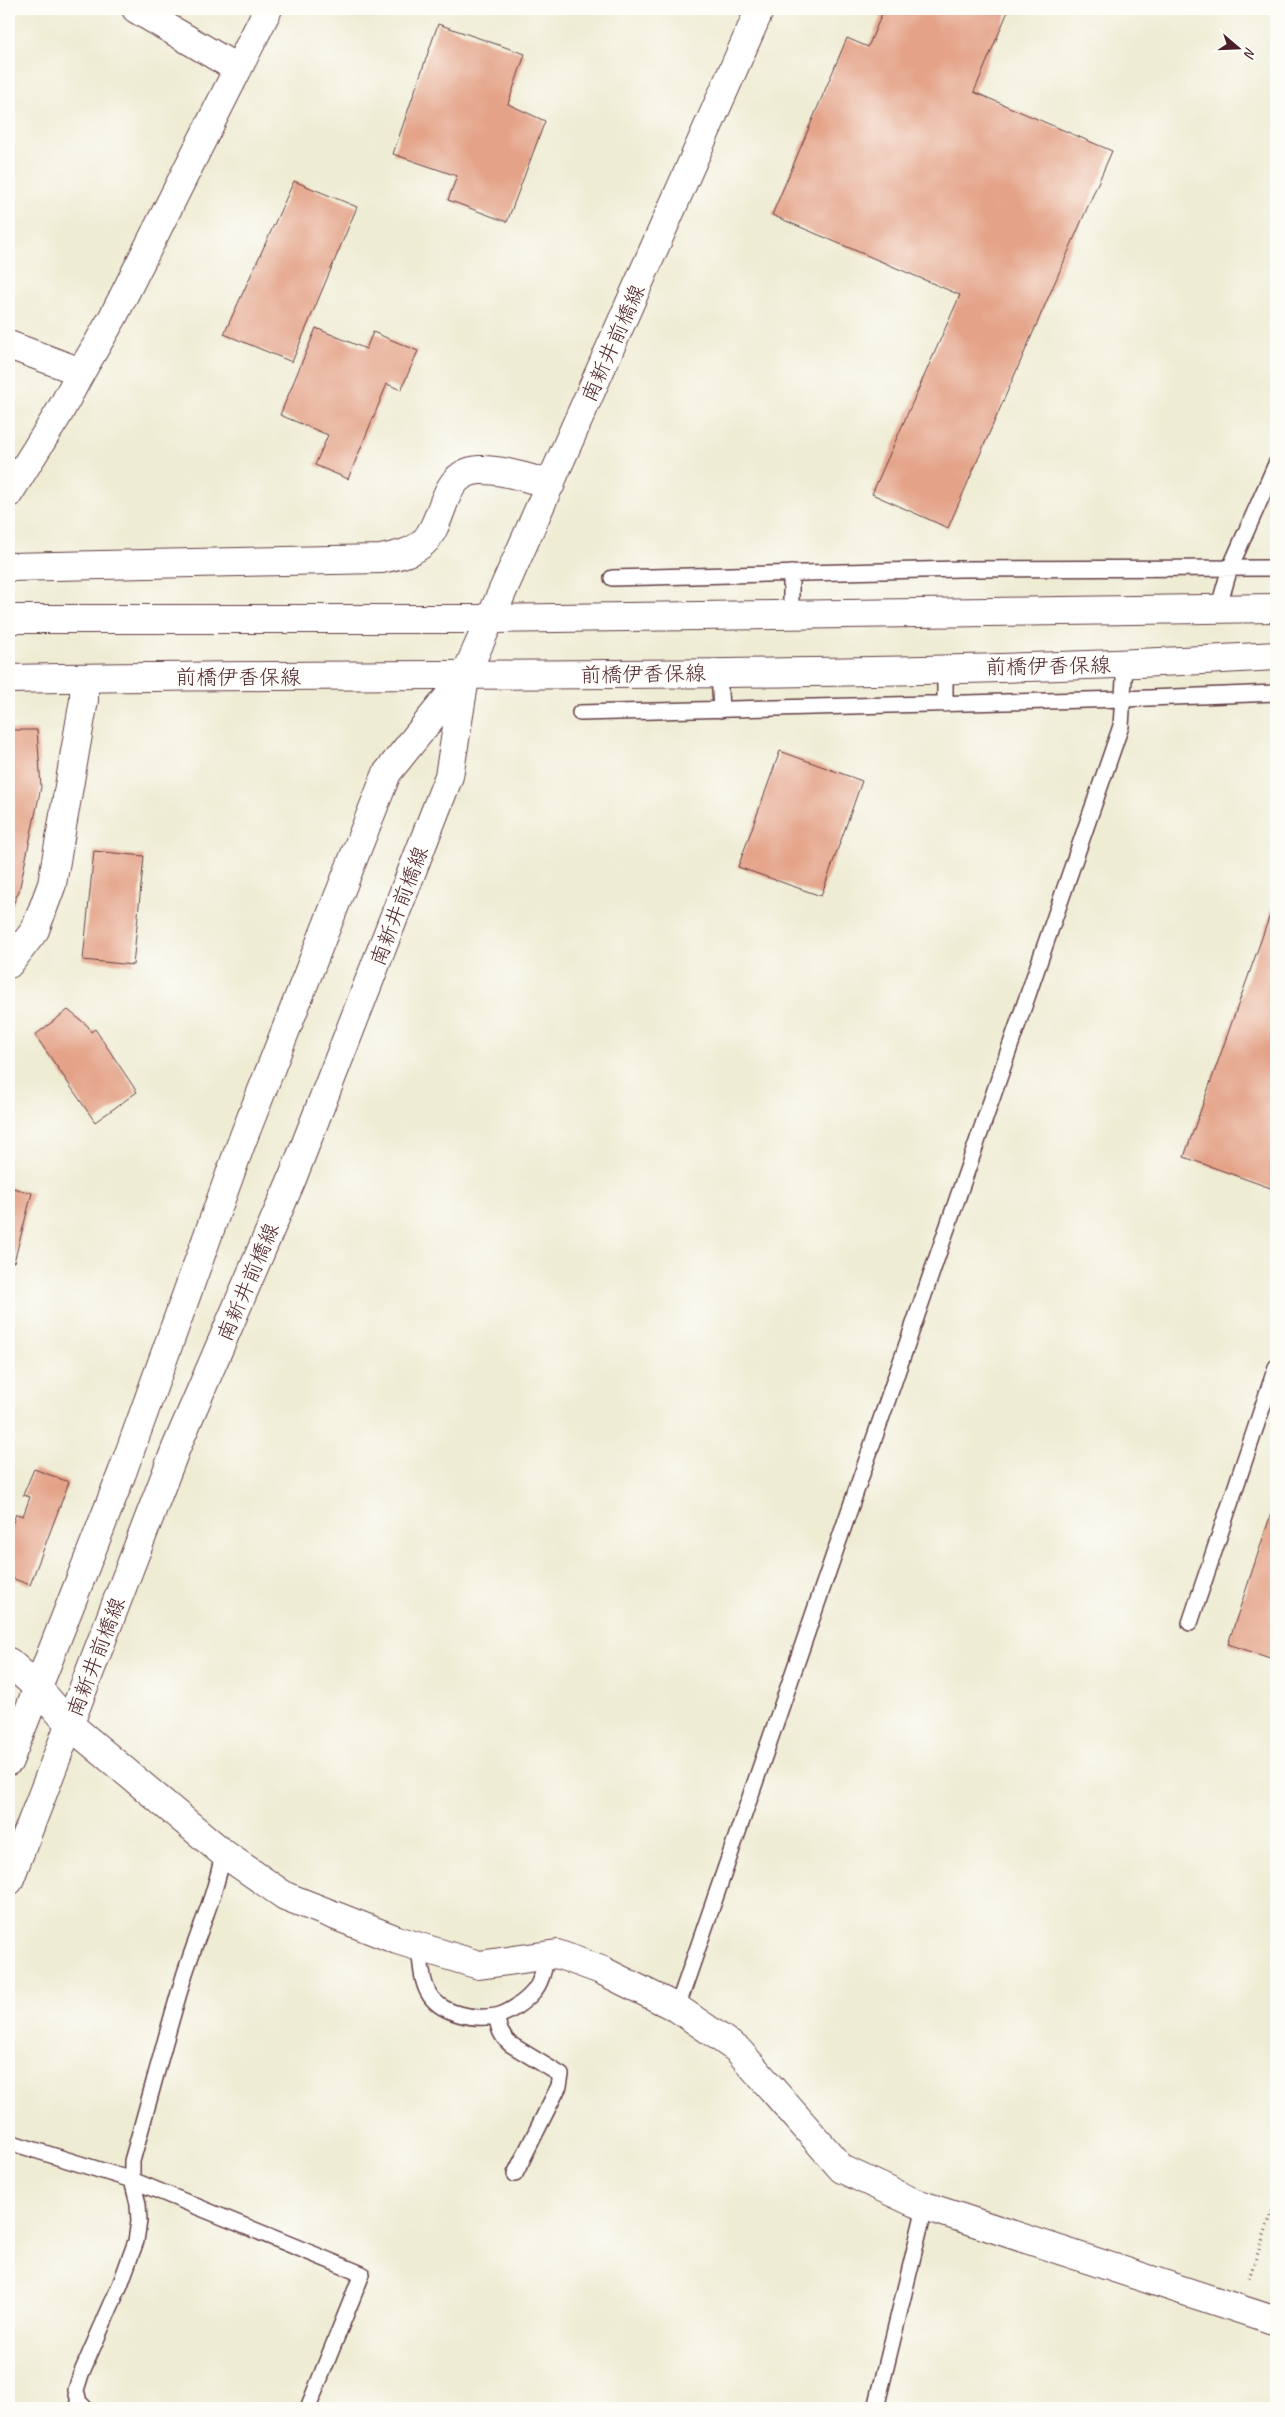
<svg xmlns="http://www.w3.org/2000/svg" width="1285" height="2417" viewBox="0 0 1285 2417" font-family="Caveat,'Klee One',sans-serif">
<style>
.building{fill:#e4a388}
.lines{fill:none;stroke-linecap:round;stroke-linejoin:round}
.service-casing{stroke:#633e44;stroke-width:18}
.minor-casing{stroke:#633e44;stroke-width:30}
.secondary-casing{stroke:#633e44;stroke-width:30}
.primary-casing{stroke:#633e44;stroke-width:30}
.path{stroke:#633e44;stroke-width:3;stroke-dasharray:1 4;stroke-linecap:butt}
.service{stroke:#fff;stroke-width:15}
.minor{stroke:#fff;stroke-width:28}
.secondary{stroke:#fff;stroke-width:28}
.primary{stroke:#fff;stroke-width:28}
.labels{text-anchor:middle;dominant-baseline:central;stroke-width:4;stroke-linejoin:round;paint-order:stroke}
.street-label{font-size:21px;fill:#4a1f2b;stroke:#fdfcf7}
</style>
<rect width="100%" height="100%" fill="#fdfcf7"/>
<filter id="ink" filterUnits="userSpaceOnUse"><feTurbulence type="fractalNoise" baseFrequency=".02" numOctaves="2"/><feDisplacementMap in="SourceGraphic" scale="10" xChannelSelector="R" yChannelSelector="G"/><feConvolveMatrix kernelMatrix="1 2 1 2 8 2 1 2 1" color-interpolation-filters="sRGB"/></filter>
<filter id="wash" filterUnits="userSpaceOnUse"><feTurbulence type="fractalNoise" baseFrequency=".0096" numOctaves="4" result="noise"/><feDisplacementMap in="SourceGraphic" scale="20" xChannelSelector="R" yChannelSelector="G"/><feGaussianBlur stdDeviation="1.12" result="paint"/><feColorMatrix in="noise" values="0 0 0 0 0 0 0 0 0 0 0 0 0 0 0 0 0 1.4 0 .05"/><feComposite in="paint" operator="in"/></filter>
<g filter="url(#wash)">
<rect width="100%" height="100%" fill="#efecd4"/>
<g id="blocks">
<path class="building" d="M884 9H1009L974 92 1112 151 948 528 872 494 960 295 772 215 847 38 868 47Z
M438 24 525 54 508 104 545 121 507 222 448 200 457 176 393 154Z
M294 181 357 207 292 362 224 334Z
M316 328 366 349 373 332 418 351 401 390 387 384 348 479 315 465 328 435 280 415Z
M9 730H37L41 787 19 891 9 913Z
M780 751 862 781 821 896 738 867Z
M94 851 144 856 133 965 83 960Z
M1276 898V1190L1184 1157Z
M68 1010 88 1026 91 1032 95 1029 137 1092 95 1122 35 1035Z
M9 1187 32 1193 14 1262 9 1261Z
M34 1469 69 1482 30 1585 9 1577V1532L16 1514 23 1516 30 1497 23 1495Z
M1276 1499V1660L1228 1644Z"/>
</g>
</g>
<g filter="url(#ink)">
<use href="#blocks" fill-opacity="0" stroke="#633e44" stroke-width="1"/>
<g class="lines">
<g class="service-casing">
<path id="service" d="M612 578 959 569 1276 568
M1218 609 1230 568 1276 464
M791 615V573
M719 672 721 710
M945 704V668
M580 713 1123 699 1276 693
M1190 1623 1276 1367
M419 1947C421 1962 421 1979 428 1992 439 2014 474 2020 496 2016 508 2014 526 2001 534 1991 542 1982 544 1967 547 1956
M677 2008 1121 726 1125 665
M497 2016C498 2028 501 2036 510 2044L561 2075 559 2086 515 2174
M9 2142 132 2180 362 2274 308 2408
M85 2408 79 2402 76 2390 81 2374 120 2285 136 2241 139 2221 138 2204 132 2180V2161C150 2098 166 2035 185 1973 198 1933 216 1894 223 1853
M876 2408 925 2207"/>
</g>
<g class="minor-casing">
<path id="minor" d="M136 9 238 69
M9 345 81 372 59 413 9 493
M81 372 113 317 268 9
M9 567 381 559C395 556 413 553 424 542 446 520 440 473 479 470 502 469 529 479 551 484
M9 964 35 930 52 884 84 700V678
M9 1662 37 1687 70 1725 223 1853 285 1896 397 1940 479 1965 557 1954 601 1970 677 2008 738 2050 842 2169 913 2202 1276 2321"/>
</g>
<g class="secondary-casing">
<path id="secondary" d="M9 1761 122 1473 242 1141 387 773 465 676 760 9
M9 1881 176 1448 292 1179 449 776 465 678"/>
</g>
<g class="primary-casing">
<path id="primary" d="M9 619H492L1276 608
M9 679C431 671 854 681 1276 656"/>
</g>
<path class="path" d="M1249 2278 1276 2201"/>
<use href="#service" class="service"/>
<use href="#minor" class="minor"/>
<use href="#secondary" class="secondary"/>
<use href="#primary" class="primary"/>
</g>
</g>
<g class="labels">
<g class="street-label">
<text transform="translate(613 343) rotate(-66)">南新井前橋線</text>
<text transform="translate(1048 666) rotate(-1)">前橋伊香保線</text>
<text transform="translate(643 674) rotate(-1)">前橋伊香保線</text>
<text x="238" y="677">前橋伊香保線</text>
<text transform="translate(399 906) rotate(-69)">南新井前橋線</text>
<text transform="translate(248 1282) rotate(-67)">南新井前橋線</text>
<text transform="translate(96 1657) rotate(-69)">南新井前橋線</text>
</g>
</g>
<rect width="1285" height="2417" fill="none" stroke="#fdfcf7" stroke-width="30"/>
<g transform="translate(1238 48) rotate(109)" stroke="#fdfcf7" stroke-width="4" paint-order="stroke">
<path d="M0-4L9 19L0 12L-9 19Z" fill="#4a1f2b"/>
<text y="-8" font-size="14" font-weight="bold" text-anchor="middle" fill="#4a1f2b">N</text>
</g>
</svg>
